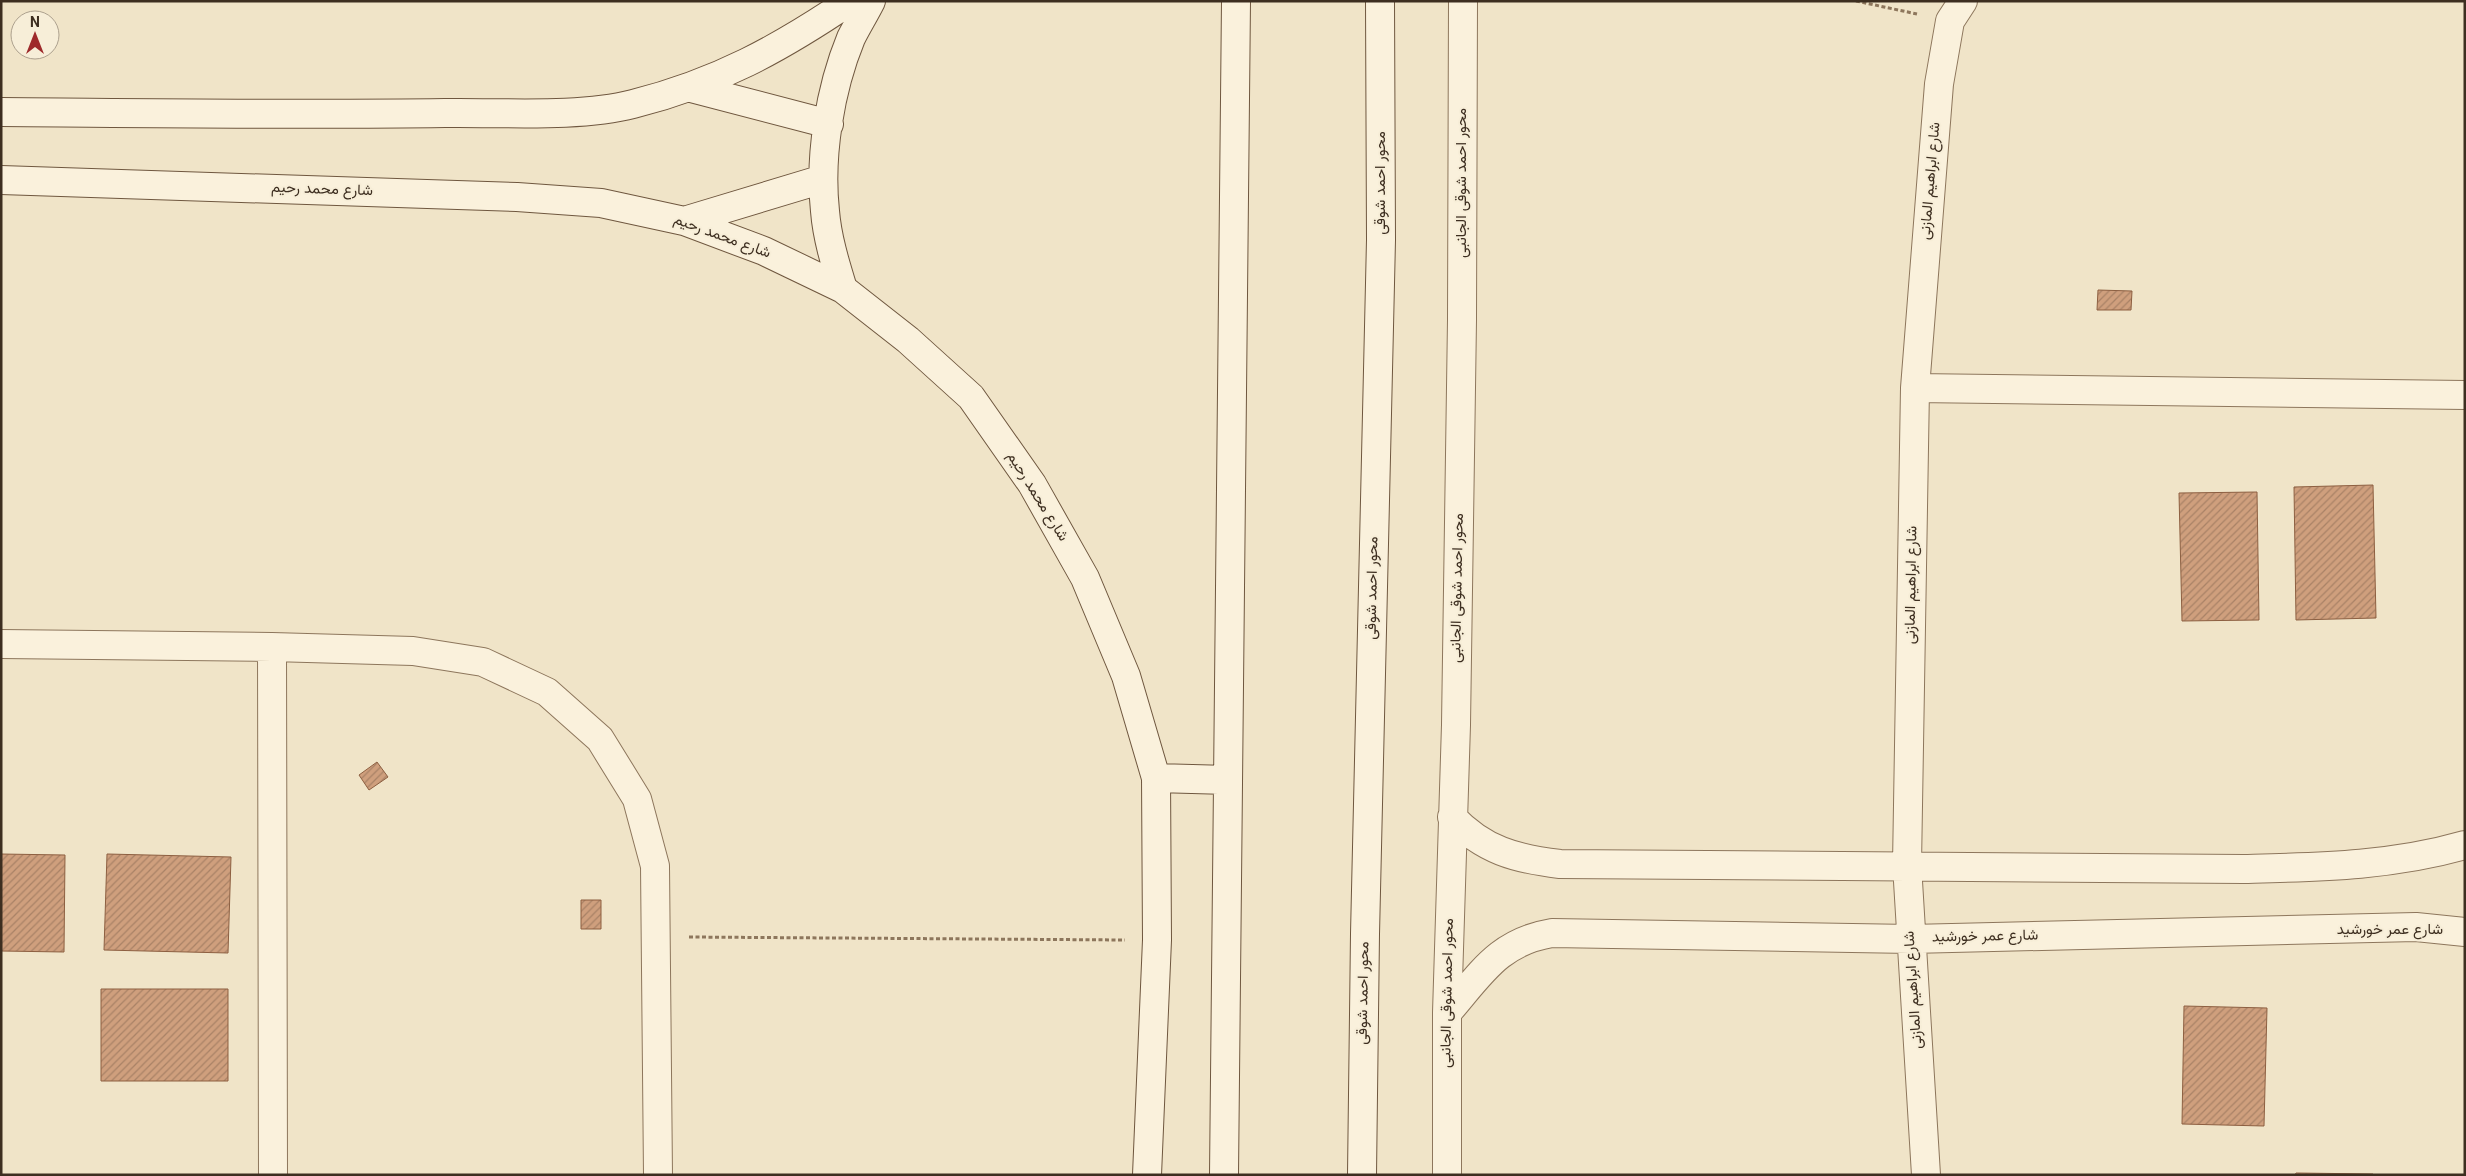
<svg xmlns="http://www.w3.org/2000/svg" width="2466" height="1176" viewBox="0 0 2466 1176" font-family="Georgia,Vazirmatn,serif">
<style>
.building{fill:url(#building-hatch);stroke:#8d5f41}
.lines{fill:none;stroke-linecap:round;stroke-linejoin:round}
.street-casing{stroke:#8d765c;stroke-width:30}
.secondary-casing{stroke:#6f573f;stroke-width:30}
.path{stroke:#8d765c;stroke-width:3;stroke-dasharray:4 2.5;stroke-linecap:butt}
.street{stroke:#faf1dc;stroke-width:28}
.secondary{stroke:#faf1dc;stroke-width:28}
.labels{text-anchor:middle;dominant-baseline:central;stroke-width:4;stroke-linejoin:round;paint-order:stroke}
.street-label{font-size:15px;fill:#3d2e20;stroke:#f7eed8}
</style>
<defs>
<pattern id="building-hatch" width="6" height="6" patternUnits="userSpaceOnUse" patternTransform="scale(1.25)"><rect width="6" height="6" fill="#cf9f7d"/><path d="M-1 1l2-2M0 6l6-6M5 7l2-2" fill="none" stroke="#a98266"/></pattern>
</defs>
<rect width="100%" height="100%" fill="#f0e4c8"/>
<path class="building" d="M2098 290 2132 291 2131 310H2097Z
M2373 485 2376 618 2296 620 2294 487Z
M2257 492 2259 620 2182 621 2179 493Z
M377 762 388 777 369 790 359 775Z
M1 854 65 855 64 952 1 951Z
M107 854 231 857 228 953 104 950Z
M581 900H601V929H581Z
M101 989H228V1081H101Z
M2184 1006 2267 1008 2264 1126 2182 1124Z
M2296 1173 2373 1174V1175H2295Z"/>
<g class="lines">
<g class="street-casing">
<path id="street" d="M1915 388 2465 395
M1 644 272 647 413 651 483 662 547 692 600 739 637 799 655 866 658 1175
M272 647 273 1175
M1452 817C1483 850 1516 859 1560 864L2244 869C2320 867 2392 866 2465 845
M1447 1013C1481 974 1498 942 1552 933L1911 939 2416 927 2465 932
M1447 1175V1013L1456 725 1462 320 1463 1
M1926 1175 1907 865 1915 388 1939 84 1950 21 1963 1"/>
</g>
<g class="secondary-casing">
<path id="secondary" d="M691 88 829 124
M1 112C149 113 297 115 445 113 502 112 579 118 633 104 717 83 779 49 850 1
M1 180 517 197 601 203 684 221 764 251 843 289 908 340 971 397 1032 484 1085 578 1126 676 1156 778 1157 940 1147 1175
M684 221 823 179
M843 289C835 263 827 237 825 211 819 156 830 89 851 38 857 26 865 13 871 1
M1156 778 1228 780
M1224 1175 1236 1
M1362 1175 1365 934 1381 240 1380 1"/>
</g>
<path class="path" d="M1856 1 1917 14
M689 937 1125 940"/>
<use href="#street" class="street"/>
<use href="#secondary" class="secondary"/>
</g>
<g class="labels">
<g class="street-label">
<text transform="translate(1931 181) rotate(-85)">شارع ابراهيم المازنى</text>
<text transform="translate(1381 183) rotate(-90)">محور احمد شوقى</text>
<text transform="translate(1462 183) rotate(-90)">محور احمد شوقى الجانبى</text>
<text transform="translate(322 190) rotate(2)">شارع محمد رحيم</text>
<text transform="translate(722 237) rotate(20)">شارع محمد رحيم</text>
<text transform="translate(1037 497) rotate(58)">شارع محمد رحيم</text>
<text transform="translate(1912 585) rotate(-89)">شارع ابراهيم المازنى</text>
<text transform="translate(1373 588) rotate(-89)">محور احمد شوقى</text>
<text transform="translate(1458 588) rotate(-89)">محور احمد شوقى الجانبى</text>
<text x="2390" y="930">شارع عمر خورشيد</text>
<text transform="translate(1985 937) rotate(-1)">شارع عمر خورشيد</text>
<text transform="translate(1914 990) rotate(-94)">شارع ابراهيم المازنى</text>
<text transform="translate(1364 993) rotate(-89)">محور احمد شوقى</text>
<text transform="translate(1448 993) rotate(-89)">محور احمد شوقى الجانبى</text>
</g>
</g>
<rect width="2466" height="1176" fill="none" stroke="#3d2e20" stroke-width="5"/>
<g transform="translate(35 35)"><circle r="24" fill="#f7eed8" stroke="#ada18e"/>
<path d="M0-4L9 19L0 12L-9 19Z" fill="#9e2a2b"/>
<text y="-8" font-size="14" font-weight="bold" text-anchor="middle" fill="#3d2e20">N</text>
</g>
</svg>
